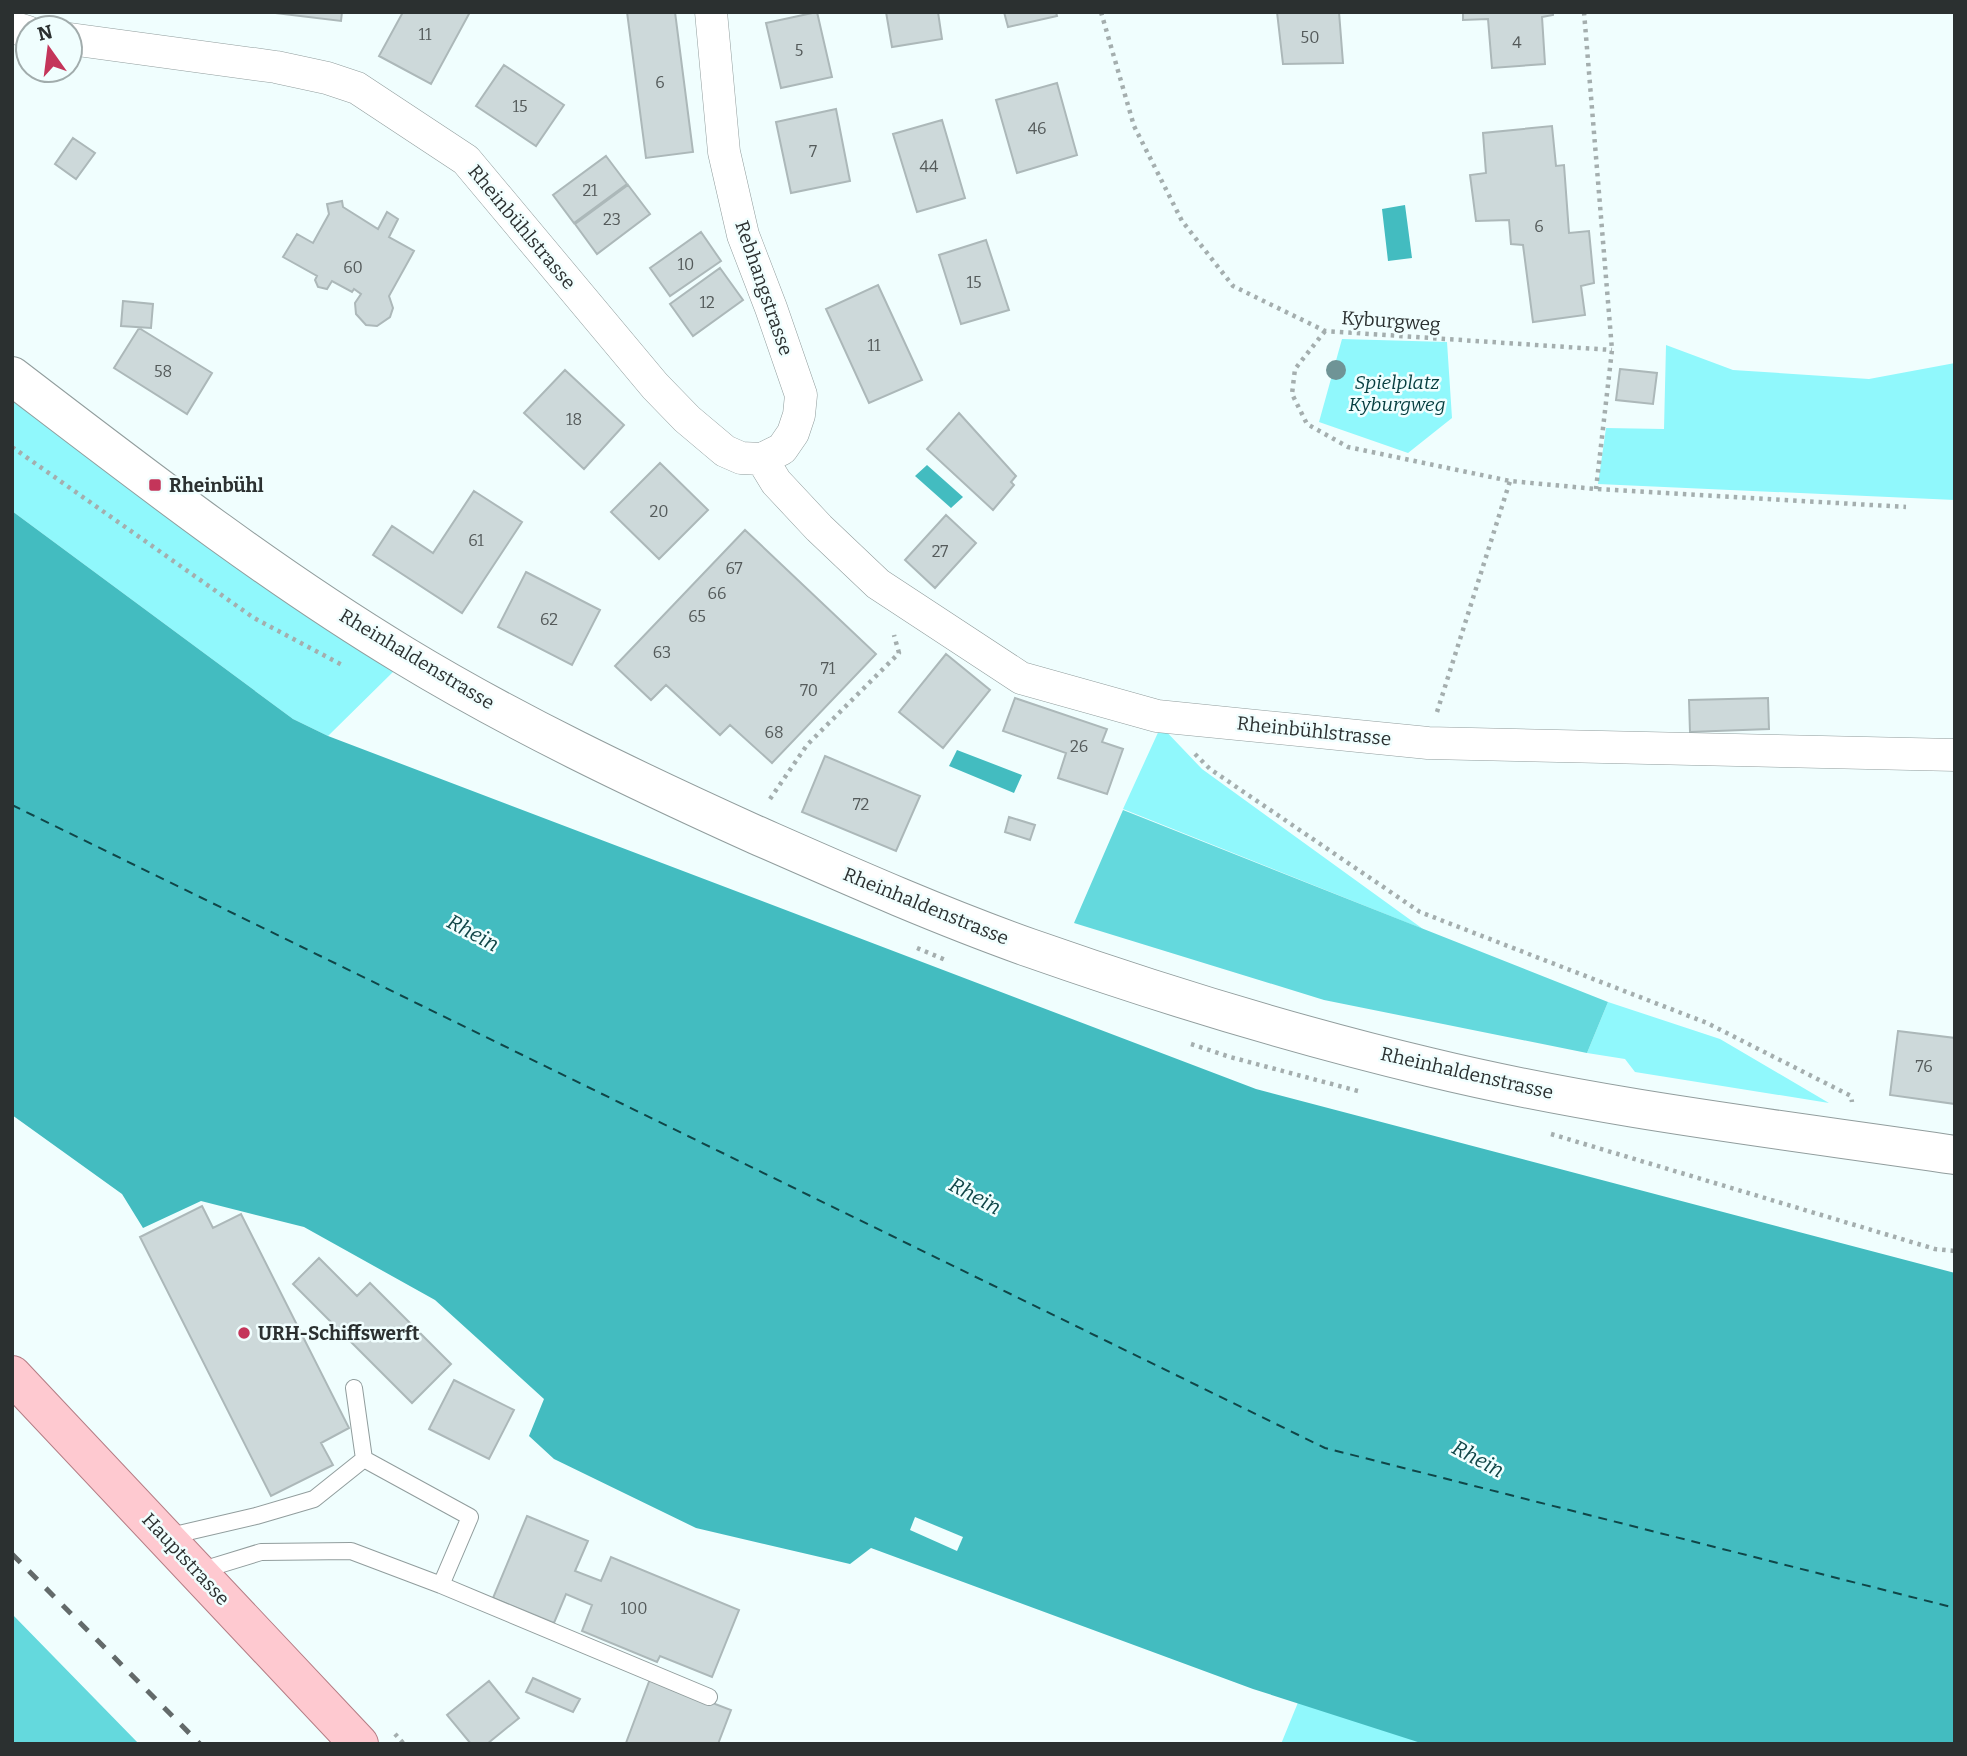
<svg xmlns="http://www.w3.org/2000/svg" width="1967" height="1756" viewBox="0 0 1967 1756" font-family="Bitter,serif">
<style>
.green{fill:#90f8fc}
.forest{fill:#64d9dd}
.water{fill:#43bcc0}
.pier{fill:#f0fefe}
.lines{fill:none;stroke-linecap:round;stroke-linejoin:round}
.ferry{stroke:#104648;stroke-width:2;stroke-dasharray:9 7;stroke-linecap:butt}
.building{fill:#cdd9da;stroke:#acb8b9;stroke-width:2}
.service-casing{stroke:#919d9d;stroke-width:18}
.minor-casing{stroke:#919d9d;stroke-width:33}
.secondary-casing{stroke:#919d9d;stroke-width:40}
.primary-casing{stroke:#b47c84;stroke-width:40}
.path{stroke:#a4aeae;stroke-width:4.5;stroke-dasharray:3.5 5;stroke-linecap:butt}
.service{stroke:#fff;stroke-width:16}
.minor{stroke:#fff;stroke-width:32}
.secondary{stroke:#fff;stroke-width:38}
.primary{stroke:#fec9d0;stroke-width:38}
.rail{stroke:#636a6a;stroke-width:5;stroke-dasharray:12 12;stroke-linecap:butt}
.tree{fill:#6f9496}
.poi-dot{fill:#c4355a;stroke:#f0fefe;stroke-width:2.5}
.labels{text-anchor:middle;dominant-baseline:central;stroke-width:5;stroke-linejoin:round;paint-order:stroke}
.number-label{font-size:16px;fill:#545a5a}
.street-label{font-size:19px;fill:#2b3030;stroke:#f0fefe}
.park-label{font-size:19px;font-style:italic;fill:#053e40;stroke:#f0fefe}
.poi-label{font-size:19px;font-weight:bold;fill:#2b3030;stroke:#f0fefe;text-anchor:start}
.water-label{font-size:21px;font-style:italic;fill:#104648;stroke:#f0fefe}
</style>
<rect width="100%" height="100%" fill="#f0fefe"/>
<path class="green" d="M1342 339 1447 342 1452 418 1408 453 1319 422Z
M1666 345 1733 370 1869 379 1955 363V500L1598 484 1606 428 1664 429Z
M12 396 395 670 328 736 293 719 12 511Z
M1161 726 1202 769 1423 929 1123 809Z
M1608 1002 1720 1039 1829 1103 1635 1072 1625 1059 1587 1053Z
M1299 1700 1430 1744H1281Z"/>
<path class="forest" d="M1123 810 1608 1002 1587 1053 1324 1000 1074 923Z
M12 1614 139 1744H12Z"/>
<path class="water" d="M1405 205 1412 258 1388 261 1382 209Z
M927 465 963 497 951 508 915 476Z
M12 511 293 719 328 736 1256 1089 1955 1273V1744H1424L1253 1689 871 1548 850 1564 696 1528 554 1459 529 1436 544 1399 435 1300 304 1227 201 1201 143 1228 122 1194 12 1115Z
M957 750 1022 775 1014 793 949 766Z"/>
<path class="pier" d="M915 1517 963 1537 957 1551 910 1530Z"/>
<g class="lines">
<path class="ferry" d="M12 805 1325 1448 1955 1608"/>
</g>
<path class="building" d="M267 12H342L341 21Z
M403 12H470L431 84 379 56Z
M627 12H675L693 152 646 158Z
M817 12 832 77 781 88 766 23Z
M886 12H938L942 39 892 47Z
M1004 12H1056L1057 16 1008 27Z
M1277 12H1339L1343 63 1283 64Z
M1463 12H1553V15L1542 17 1545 64 1492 68 1488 19 1463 20Z
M504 65 564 105 536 146 476 106Z
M1057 83 1077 155 1017 173 996 100Z
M836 109 850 181 791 193 776 122Z
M942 120 965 198 917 212 893 134Z
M1552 126 1556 166 1564 165 1569 233 1589 231 1594 283 1581 286 1585 315 1533 322 1523 245 1511 244 1509 220 1476 221 1470 175 1486 173 1483 133Z
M73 138 95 153 76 179 55 164Z
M606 156 627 184 574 223 553 195Z
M628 185 650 214 597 254 575 224Z
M342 201 343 207 378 229 387 212 398 219 389 237 414 251 389 296 393 308 390 317 377 326 366 325 356 314 355 303 361 294 354 289 352 292 332 281 327 289 318 287 315 280 317 276 283 257 297 234 313 243 329 214 327 204Z
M701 232 721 261 670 296 650 268Z
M986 240 1009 310 961 324 939 255Z
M720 268 743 300 693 336 670 304Z
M878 285 922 380 869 403 826 309Z
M123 301 153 304 151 328 121 326Z
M139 328 212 373 187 414 114 368Z
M1620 369 1657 373 1653 404 1616 400Z
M565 370 624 425 584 469 524 413Z
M959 413 1016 476 1011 482 1014 485 993 510 927 449Z
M660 463 708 510 659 559 611 512Z
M474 491 522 522 462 613 373 555 392 526 433 553Z
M946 515 976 543 935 588 905 560Z
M745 530 876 654 772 763 730 725 720 735 666 685 651 700 615 666Z
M526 572 600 610 572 665 498 627Z
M946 654 990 690 943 748 899 712Z
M1015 698 1107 729 1102 742 1123 749 1107 794 1058 778 1066 753 1003 731Z
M1768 698 1769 729 1690 732 1689 700Z
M825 756 920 796 896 851 802 812Z
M1009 817 1035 825 1030 840 1005 832Z
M1898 1031 1955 1038V1104L1890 1095Z
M202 1206 213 1228 241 1214 349 1428 321 1443 333 1465 271 1496 140 1237Z
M319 1258 357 1296 370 1283 451 1364 412 1403 293 1284Z
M454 1380 514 1410 489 1459 429 1429Z
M527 1516 588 1541 575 1571 601 1581 611 1557 739 1610 712 1677 660 1656 657 1662 582 1631 592 1605 566 1594 554 1623 493 1598Z
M533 1678 580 1699 573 1712 526 1692Z
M650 1679 731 1710 718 1744 626 1743Z
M489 1681 519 1718 487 1744H471L447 1715Z"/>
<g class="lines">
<g class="service-casing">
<path id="service" d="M364 1459 470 1517 441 1585
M166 1537 256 1516 314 1499 364 1459 354 1388
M199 1571 261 1552 351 1551 441 1585 709 1697"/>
</g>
<g class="minor-casing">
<path id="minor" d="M12 27 28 32
M70 39 276 67 327 78 357 88 466 160 655 386 687 419 725 451 741 458 762 459 782 449 793 433 799 415 801 395 771 308 743 235 724 152 711 12
M762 459 776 482 819 528 878 584 1021 678 1157 716 1428 743 1955 755"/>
</g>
<g class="secondary-casing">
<path id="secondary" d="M12 376C139 473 266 572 403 655 515 723 635 780 754 834 845 874 937 915 1030 948 1161 994 1295 1035 1429 1067 1602 1109 1779 1129 1955 1155"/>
</g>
<g class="primary-casing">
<path id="primary" d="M12 1375 359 1744"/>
</g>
<path class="path" d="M1101 12 1134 126 1182 221 1233 286 1325 331 1612 350
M1584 12 1612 350 1596 489
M1325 331 1295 369 1292 394 1307 424 1348 447 1510 481 1596 489 1906 507
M12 447 254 618 344 666
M1437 712 1510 481
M1195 754 1210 769 1420 912 1707 1023 1851 1096 1852 1102
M770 799 807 745 899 653 894 635
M917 948 948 961
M1191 1044 1230 1057 1358 1091
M1551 1134 1935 1249 1955 1251
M395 1734 404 1744"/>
<use href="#service" class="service"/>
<use href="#minor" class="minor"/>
<use href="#secondary" class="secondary"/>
<use href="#primary" class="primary"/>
<path class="rail" d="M12 1554 200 1744"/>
</g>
<circle class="tree" cx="1336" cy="370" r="10"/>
<g class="poi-dot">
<rect x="148" y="478" width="14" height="14" rx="3.5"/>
<circle cx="244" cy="1333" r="7"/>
</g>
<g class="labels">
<g class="number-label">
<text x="425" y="34">11</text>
<text x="1310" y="37">50</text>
<text x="1517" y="42">4</text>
<text x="799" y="50">5</text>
<text x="660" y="82">6</text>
<text x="520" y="106">15</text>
<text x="1037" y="128">46</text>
<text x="813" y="151">7</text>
<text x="929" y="166">44</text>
<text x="590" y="190">21</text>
<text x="612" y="219">23</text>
<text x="1539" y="226">6</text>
<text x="686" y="264">10</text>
<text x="353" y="267">60</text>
<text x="974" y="282">15</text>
<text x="707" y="302">12</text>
<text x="874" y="345">11</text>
<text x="163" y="371">58</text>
<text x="574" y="419">18</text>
<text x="659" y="511">20</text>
<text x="476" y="540">61</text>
<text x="940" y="551">27</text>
<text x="734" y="568">67</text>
<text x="717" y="593">66</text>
<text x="697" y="616">65</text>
<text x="549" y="619">62</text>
<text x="662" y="652">63</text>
<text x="828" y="668">71</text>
<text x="809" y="690">70</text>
<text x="774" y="732">68</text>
<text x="1079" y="746">26</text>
<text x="861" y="804">72</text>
<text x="1924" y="1066">76</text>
<text x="634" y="1608">100</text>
</g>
<g class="street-label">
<text transform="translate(522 227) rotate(50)">Rheinbühlstrasse</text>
<text transform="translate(764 288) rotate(71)">Rebhangstrasse</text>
<text transform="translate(1391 321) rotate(4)">Kyburgweg</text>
<text transform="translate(417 659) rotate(31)">Rheinhaldenstrasse</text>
<text transform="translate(1314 731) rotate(6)">Rheinbühlstrasse</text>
<text transform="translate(926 906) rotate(22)">Rheinhaldenstrasse</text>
<text transform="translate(1467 1073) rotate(13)">Rheinhaldenstrasse</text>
<text transform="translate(186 1559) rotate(47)">Hauptstrasse</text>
</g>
<g class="park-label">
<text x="1397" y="382">Spielplatz<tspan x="1397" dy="22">Kyburgweg</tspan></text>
</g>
<g class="poi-label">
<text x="169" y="485">Rheinbühl</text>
<text x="258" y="1333">URH-Schiffswerft</text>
</g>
<g class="water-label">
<text transform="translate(473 933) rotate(28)">Rhein</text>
<text transform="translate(975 1196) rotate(28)">Rhein</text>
<text transform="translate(1478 1459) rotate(28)">Rhein</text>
</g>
</g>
<rect width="1967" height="1756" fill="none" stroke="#2b3030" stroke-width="28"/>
<g transform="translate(49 49) rotate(346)"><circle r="33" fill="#f0fefe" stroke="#a1acac" stroke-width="2"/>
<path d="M0-5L12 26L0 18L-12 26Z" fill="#c4355a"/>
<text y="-10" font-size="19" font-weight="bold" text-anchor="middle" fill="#2b3030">N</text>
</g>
</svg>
